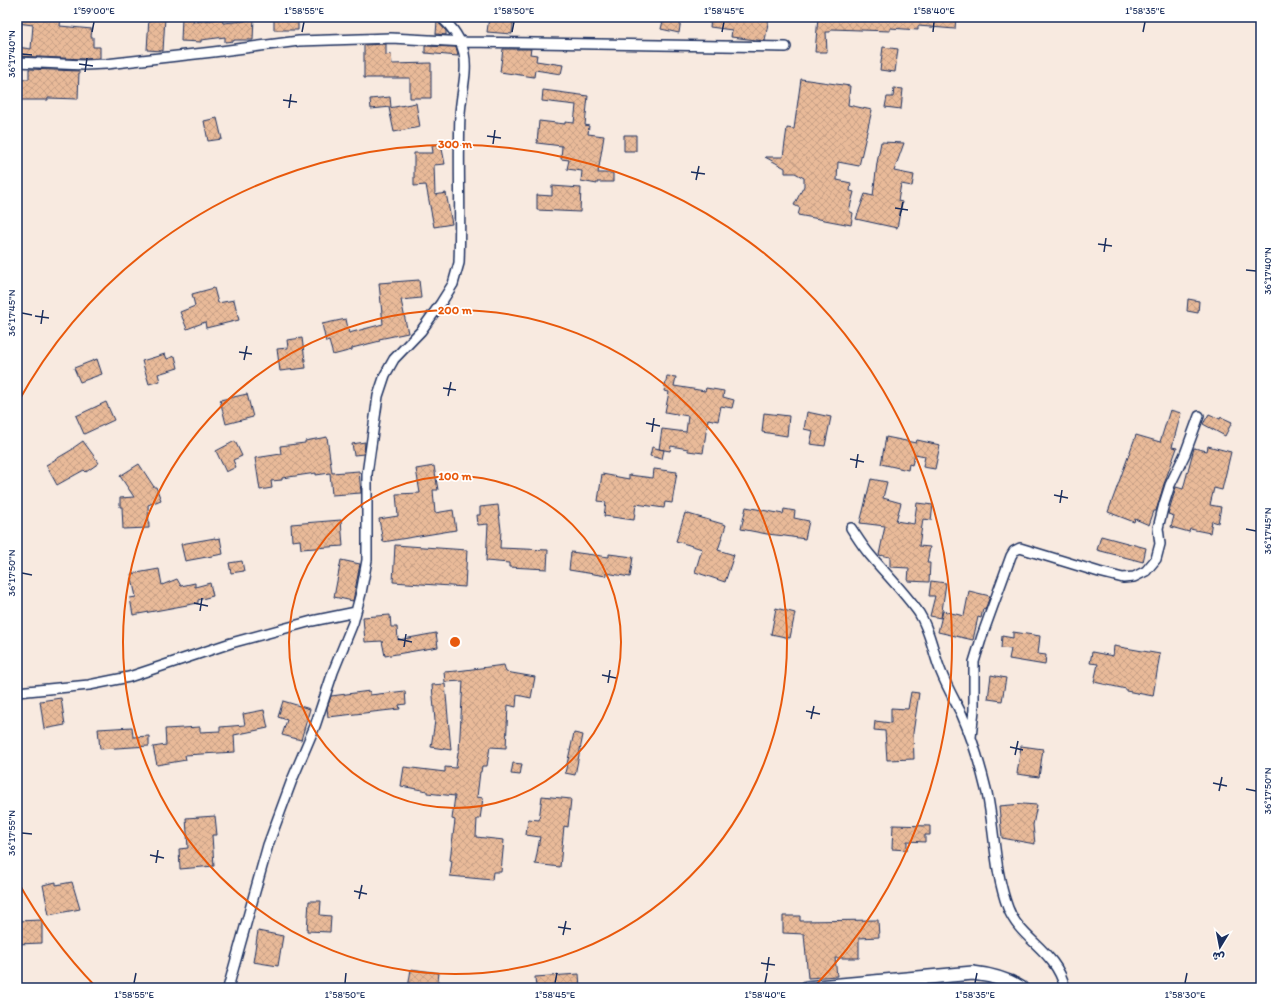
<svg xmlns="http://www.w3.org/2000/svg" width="1278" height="1005" viewBox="0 0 1278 1005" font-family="Itim,'Playpen Sans Arabic',sans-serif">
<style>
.building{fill:url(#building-cross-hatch);stroke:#1b2f5e}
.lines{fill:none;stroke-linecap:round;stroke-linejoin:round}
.minor-casing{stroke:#1b2f5e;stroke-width:12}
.secondary-casing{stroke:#1b2f5e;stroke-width:16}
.minor{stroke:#fff;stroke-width:9}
.secondary{stroke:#fff;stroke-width:13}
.ticks{fill:none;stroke:#1b2f5e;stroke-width:1.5}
.ring{fill:none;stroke:#e8590c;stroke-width:2}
.centre{fill:#e8590c;stroke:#fff;stroke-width:2}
.ring-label{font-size:12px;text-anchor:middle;font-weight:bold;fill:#e8590c;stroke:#fff;stroke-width:3.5;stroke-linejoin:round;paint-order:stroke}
.neatline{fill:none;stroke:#1b2f5e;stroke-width:1.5}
.ticks-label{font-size:10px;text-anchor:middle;fill:#1b2f5e}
</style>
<defs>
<pattern id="building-cross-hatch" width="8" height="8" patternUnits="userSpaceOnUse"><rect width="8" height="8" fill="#e9ba99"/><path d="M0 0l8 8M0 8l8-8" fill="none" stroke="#c7a086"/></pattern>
</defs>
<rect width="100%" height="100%" fill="#f8eae0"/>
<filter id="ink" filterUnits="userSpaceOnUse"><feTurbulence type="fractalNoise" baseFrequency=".025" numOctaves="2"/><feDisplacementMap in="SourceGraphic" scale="8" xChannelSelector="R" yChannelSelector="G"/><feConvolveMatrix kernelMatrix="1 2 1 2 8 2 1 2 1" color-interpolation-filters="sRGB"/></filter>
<g filter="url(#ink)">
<path class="building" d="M17 17H61L60 26 92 29 91 37H93V47H100V58L84 59 17 56V47L31 49 33 25 17 23Z
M149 17H165L163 51 147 50Z
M182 17H194L193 22 222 19 223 23 245 21 244 17H254L253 40H234V41L225 42V37L201 40V42L181 41Z
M274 17H298V30H274Z
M489 17H514L512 34 487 32Z
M664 17 681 19 679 33 661 29Z
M711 17H769L765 41 731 37 732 30 710 27Z
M818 17H956L955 29 918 26V30L890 28V31L831 29 830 32H826L827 52H815Z
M437 21 446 31V35L436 34Z
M386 44V55L391 54 392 64 431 63V98H410V78H364V45Z
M425 46 456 47 458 56 425 53Z
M883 47 898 49 895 72 880 70Z
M503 49H531L530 54 537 55 536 61 563 65 561 74 535 70 534 77 500 72Z
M29 69 79 71 78 99 48 98V100H17V79H29Z
M801 79 850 86 848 105 872 110 859 166 838 162 837 180 851 183 850 191 854 192 849 211 853 213 851 225 798 215 800 208 794 205 804 186V178L795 173H785V168L765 157H783L787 128 794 129Z
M894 88 903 89 901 109 885 107 887 97H893Z
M543 90 588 96 585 125 589 126 588 134 604 136 598 173H613V182H597V184L581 181 582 171 567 169 569 160 561 159 562 146 537 143 539 121 565 124V122L574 123 576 105 542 101Z
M390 97 391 107 371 109 370 99Z
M416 103 420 127 394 132 389 108Z
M217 118 222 139 208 141 204 121Z
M624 135H636V151H624Z
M881 142 904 143 894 171 914 175 912 186 901 184 898 201 902 202 897 228 856 219 865 194 873 196 877 163Z
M441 144 445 164 434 165 435 195 446 193 452 224 434 227 426 185 414 186V153H433L432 145Z
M552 186 581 188 580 212 537 210V195L552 196Z
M419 280 421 298 401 300 408 333 379 339 380 341 352 348V350L333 355 329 341 326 342 322 324 346 319 349 333 383 324 379 283Z
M214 288 218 303 234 300 239 320 206 328 205 322 187 329 180 312 195 306 192 294Z
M1188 299 1199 301 1198 313 1187 311Z
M302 338 306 368 280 371 277 349 288 348 287 340Z
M165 354 167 359 175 356 178 368 158 374 160 381 149 384 142 361Z
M97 359 102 374 80 382 74 368Z
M667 376 676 377 674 386 705 391 706 388 724 391 723 397 734 400 732 408 721 406 718 421 708 419 703 453 688 451V449L671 446 670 451 659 449 664 450 662 459 650 456 652 447 659 449 662 429 686 432 688 416 665 412 669 392 664 391Z
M247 394 253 417 226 424 220 400Z
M106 402 114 420 84 434 76 416Z
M1170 410 1181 413 1172 447 1177 448 1164 484 1156 511H1154L1149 525 1135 519 1134 522 1108 512 1136 435 1160 442Z
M807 412 831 417 825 446 810 444 813 431 804 429Z
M764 413 789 416 787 436 762 432Z
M1209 414 1220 419 1221 417 1232 422 1225 436 1203 424Z
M327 437 332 473 359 471 361 493 332 495 330 473 316 475V473L282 478V480L271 481 272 488 260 490 255 458 281 454 280 446 305 443V441Z
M886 437 916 443 917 440 940 445 935 469 923 467 925 456 915 454 912 465 909 464 908 470 881 464Z
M83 441 99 463 86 472 84 470 57 485 46 465 73 449V448Z
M235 441 242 456 233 460 236 467 226 472 216 451Z
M365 442 364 454 354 455 352 444Z
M1208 446 1231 452 1222 490 1214 488 1210 505 1221 507 1218 523 1212 521 1210 533 1190 529 1189 532 1171 527 1174 516 1168 514 1176 487 1183 489 1194 448 1207 451Z
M139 464 154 487H156L161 500 148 505 149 528 123 529 122 507H120V498L134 497 120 476Z
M434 466 438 490H433L435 513 453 510 456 530 383 542 379 519 398 516 396 494 420 493 416 469Z
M654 469 677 472 672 503 665 502 664 508 636 504 634 520 604 516 606 502 598 501 602 474 629 479V475L653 478Z
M871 479 887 482 883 498 901 503 896 521 914 524 917 503 933 505 931 520 923 519 919 546 930 547 927 563H930L929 582 908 581 909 568 890 567V557L879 555 885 526 860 523Z
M498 505 501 530 500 548 548 550 547 569 509 567V563L486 561 488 524 478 525 477 515H480V507Z
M746 507 783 514 784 509 795 511 794 518 809 521 805 539 785 536 767 534 741 529Z
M685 513 726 525 718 550 734 555 725 582 695 572 702 549 676 541Z
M341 520 343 546 301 549 300 540 292 541 291 524Z
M1101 536 1146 548 1143 562 1097 550Z
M215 538V539L220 538 223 554 185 561 181 544Z
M395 545 467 550 465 587 393 582Z
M571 552 609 557V554L633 557 630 577 606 573V576L569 570Z
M341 560 360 564 353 601 334 597Z
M242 561 244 571 231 573 229 563Z
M159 569 162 585 177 579 181 586 195 583V587L210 583 213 596 198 600V603L133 615 130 598 136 597 131 574Z
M931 581 946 583 941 618 930 616 935 596H929Z
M969 591 990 596 985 610 983 609 981 618 978 617 973 640 938 632 943 611 964 616Z
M776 608 795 613 790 638 771 634Z
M390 615 391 627H397L398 640 436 633 438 647 385 656 382 641 365 642 363 617Z
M1013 632 1040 636 1038 654 1046 655 1045 665 1009 659 1011 649 1001 648 1002 636 1013 638Z
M1114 646 1160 654 1153 696 1126 691V689L1094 682 1098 664 1090 663 1092 652 1113 656Z
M504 665 506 672 535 677 531 698 517 695 516 707 508 705 506 748 490 747 487 766H482L481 772H480L477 797 483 798 480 819H477L476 837 504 840 501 872H493L492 880 450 876 452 861 450 860 455 820 452 819 455 796 427 793V791L401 786 404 767 445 772V767L456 768 458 752H459L463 681 445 682 444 672 457 671Z
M991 675 1006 678 1002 701 988 699Z
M445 684 451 750 431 747 435 721 432 685Z
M370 691V695L405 691 406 704 399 705 400 709 328 717 327 708 331 696Z
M911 692 919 693 913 733 914 759 887 760 885 731 874 730 875 721 891 723V708L908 709Z
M61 698 65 725 44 729 40 701Z
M283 701 310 709 301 740 282 735 287 720 278 717Z
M264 710 268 728 234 735 235 752 185 755 186 760 157 765 153 747 166 745 165 729 200 727V732L220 731V727L245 725 243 714Z
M132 727 133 737 149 736V746L100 749 98 729Z
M574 733 583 735 575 775 565 773Z
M1021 746 1043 749 1039 777 1017 774Z
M513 763 522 764 520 775 511 774Z
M542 796 571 799 568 827 564 826 560 867 535 864 540 837 526 835 528 819 539 820Z
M1023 804 1037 805 1033 825 1035 844 1002 838 999 806Z
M215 816 217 835H212L214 866 180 869 179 849 188 848 186 818Z
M893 825 930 826V835H925V842L907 841V850L892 849Z
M56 882V885L72 882 80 909 49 915 43 885Z
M309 901H321L320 915 331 916 330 932 307 931Z
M783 916H800V921L878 920 879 937 859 938V958H835L837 976 808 978 804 934 783 933Z
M42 920V943L17 944V921Z
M258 931 283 936 278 966 253 962Z
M411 969 439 973 437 988H408Z
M579 974 580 988H536L535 977Z"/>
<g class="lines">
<g class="minor-casing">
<path id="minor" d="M17 62 84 65 106 64 213 52 299 41 391 38 466 42 786 47
M851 528C857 537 863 547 870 555 886 574 904 592 919 613 930 630 933 653 941 672 947 687 955 701 962 715 972 738 981 768 987 793 995 831 994 871 1008 908 1020 940 1056 950 1065 988
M17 692 89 685 129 677 231 643 312 621 356 612
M971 737 974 710V662L982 636 1011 556 1014 551 1020 548 1099 572 1123 578 1134 577 1146 571 1156 559 1160 544 1158 528 1164 504 1170 485 1185 454 1199 416
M228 988 268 845 292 780 315 726 333 672 353 623 361 593 367 560V474L378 396 385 375 394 359 421 331 441 303 453 284 459 263C461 213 458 163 460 114 461 94 468 72 464 53 461 39 451 26 441 17"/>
</g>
<g class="secondary-casing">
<path id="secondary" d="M807 988 973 973C990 975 1006 979 1021 988"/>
</g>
<use href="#minor" class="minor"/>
<use href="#secondary" class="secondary"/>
</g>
</g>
<path class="ticks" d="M92 32 94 22M302 32 304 22M512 32 514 22M722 32 724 22M933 32 934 22M1143 32 1145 22M22 54 32 55M79 64 93 66M85 72 87 58M283 100 297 102M289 108 291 94M487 136 501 138M493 144 495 130M691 172 705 174M696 180 699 166M895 208 908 210M900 216 903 202M1098 244 1112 246M1104 252 1106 238M1246 270 1256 271M22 313 32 315M35 316 49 318M41 324 43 310M239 352 252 354M244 360 247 346M443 388 456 390M448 396 451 382M646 423 660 426M652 432 654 418M850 459 864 462M856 468 858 454M1054 495 1068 498M1060 503 1062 490M1246 529 1256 531M22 573 32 575M194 603 208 606M200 611 202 598M398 639 412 642M404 647 406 634M602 675 616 678M608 683 610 670M806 711 820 714M811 719 814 706M1010 747 1023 750M1015 755 1018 741M1213 783 1227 786M1246 789 1256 791M1219 791 1222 777M22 833 32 834M150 855 164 858M156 863 158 850M354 891 367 894M359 899 362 885M558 927 571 929M563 935 566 921M761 963 775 965M767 971 769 957M134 983 136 973M345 983 346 973M555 983 557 973M765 983 767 973M975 983 977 973M1185 983 1187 973"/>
<g class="ring">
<circle cx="455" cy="642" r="166"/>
<circle cx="455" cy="642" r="332"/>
<path d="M97 988A498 498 0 0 1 17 880M17 404A498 498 0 1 1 813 988"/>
</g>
<circle cx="455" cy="642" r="6" class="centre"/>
<g class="ring-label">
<text x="455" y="148">300 m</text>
<text x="455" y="314">200 m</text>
<text x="455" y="480">100 m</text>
</g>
<rect width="1278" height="1005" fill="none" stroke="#fff" stroke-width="44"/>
<g transform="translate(1220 947) rotate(190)" stroke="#ffffff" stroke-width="3" paint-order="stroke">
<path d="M0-3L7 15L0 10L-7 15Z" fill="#1b2f5e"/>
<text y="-6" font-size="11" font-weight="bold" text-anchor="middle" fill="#1b2f5e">ش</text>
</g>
<rect x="22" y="22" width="1234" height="961" class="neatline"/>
<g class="ticks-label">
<text x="94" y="14">1°59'00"E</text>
<text x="304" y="14">1°58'55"E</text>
<text x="514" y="14">1°58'50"E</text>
<text x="724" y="14">1°58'45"E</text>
<text x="934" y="14">1°58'40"E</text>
<text x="1145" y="14">1°58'35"E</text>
<text transform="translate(11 54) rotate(-90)" y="4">36°17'40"N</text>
<text transform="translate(1267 271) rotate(-90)" y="4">36°17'40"N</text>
<text transform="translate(11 313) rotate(-90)" y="4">36°17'45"N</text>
<text transform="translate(1267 531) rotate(-90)" y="4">36°17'45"N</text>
<text transform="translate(11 573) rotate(-90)" y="4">36°17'50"N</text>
<text transform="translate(1267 791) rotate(-90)" y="4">36°17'50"N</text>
<text transform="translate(11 833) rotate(-90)" y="4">36°17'55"N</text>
<text x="134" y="998">1°58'55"E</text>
<text x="345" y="998">1°58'50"E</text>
<text x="555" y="998">1°58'45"E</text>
<text x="765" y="998">1°58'40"E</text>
<text x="975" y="998">1°58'35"E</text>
<text x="1185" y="998">1°58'30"E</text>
</g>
</svg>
